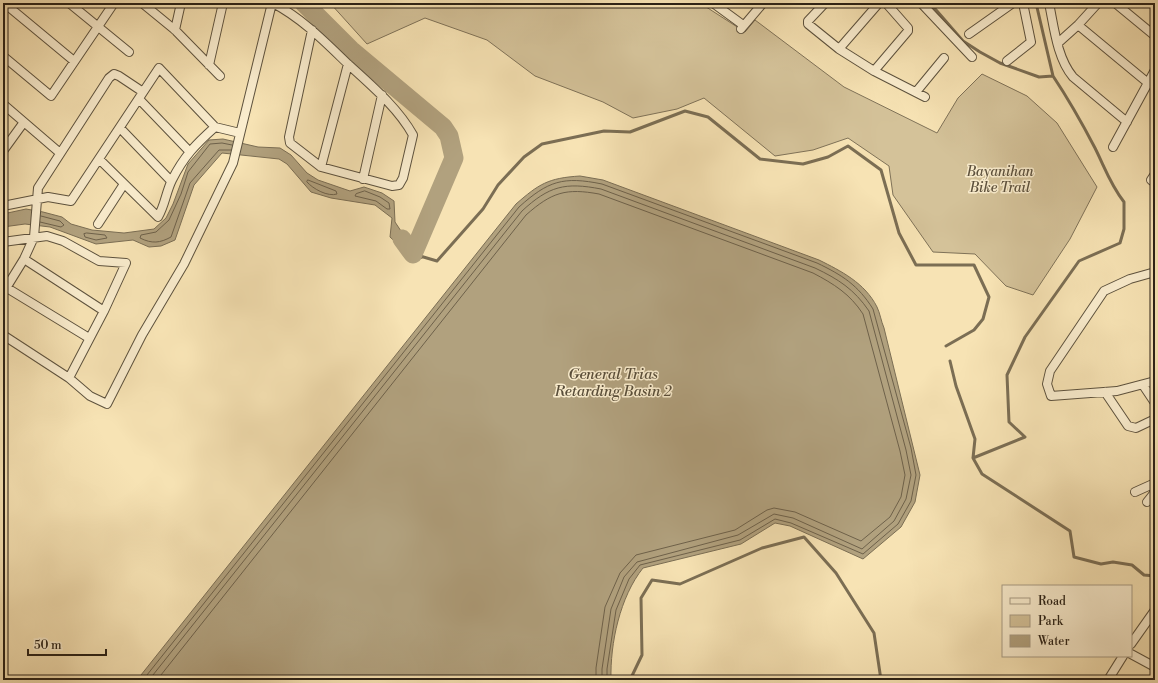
<svg xmlns="http://www.w3.org/2000/svg" width="1158" height="683" viewBox="0 0 1158 683" font-family="'Libre Bodoni',serif">
<style>
.green{fill:#d4c299;stroke:#7f7258}
.water{fill:#b1a17e;stroke:#7b6e54}
.lines{fill:none;stroke-linecap:round;stroke-linejoin:round}
.shore{stroke:#6e614a;stroke-width:1}
.stream{stroke:#7b6e54;stroke-width:3}
.river{stroke:#b1a17e;stroke-width:19}
.street-casing{stroke:#5d523e;stroke-width:10}
.street{stroke:#faedce;stroke-width:8}
.labels{text-anchor:middle;dominant-baseline:central;stroke-width:3;stroke-linejoin:round;paint-order:stroke}
.park-label{font-size:14px;font-style:italic;fill:#5d513d;stroke:#faedce}
.water-label{font-size:15px;font-style:italic;fill:#594e3a;stroke:#faedce}
</style>
<rect width="100%" height="100%" fill="#f7e3b4"/>
<filter id="stains"><feTurbulence type="fractalNoise" baseFrequency=".005" numOctaves="4"/><feColorMatrix values="0 0 0 0 .2 0 0 0 0 .09 0 0 0 0 .02 0 0 0 .5 -.17"/></filter>
<radialGradient id="worn" r=".72"><stop offset=".6" stop-color="#630" stop-opacity="0"/><stop offset="1" stop-color="#630" stop-opacity=".3"/></radialGradient>
<path class="green" d="M330 3H700L745 32 755 20 844 87 937 133 958 98 982 74 1027 96 1057 123 1097 187 1070 239 1033 295 1006 286 975 254 933 252 893 195 889 166 848 138 813 150 775 156 704 98 677 109 633 118 603 102 535 76 487 40 425 18 367 44Z"/>
<path class="water" d="M223 139 258 147 280 148 291 155 307 173 318 180 350 191 364 187 382 193 394 201 395 222 405 237 424 257 416 261 390 237 392 218 375 205 331 198 311 192 287 164 279 159 222 153 194 185 175 240 161 246 149 247 133 240 96 244 50 227 25 224 3 227V214L26 209 43 212 62 217 71 224 92 230 124 233 154 229 166 218 173 204 188 164 209 140Z
M580 176 603 180 819 260C841 271 865 283 877 307 880 313 881 321 884 328L920 475 915 502 901 527 863 559 790 526 775 523 741 544 643 568C620 597 610 643 611 680H137L516 204C539 184 548 178 580 176Z"/>
<g class="lines">
<path class="shore" d="M231 150H219L190 183 171 237C160 243 152 244 140 238L141 235 156 232 169 220 181 194 188 172 210 144 222 143 232 145
M308 180 336 191 337 194C328 197 313 189 307 182Z
M365 191 380 197 389 203 390 209H387L376 201 355 196 356 194Z
M40 222 61 227 64 225 60 221 41 216
M87 233 105 235 107 238 96 240 85 237 84 234Z
M143 680 519 207C548 181 563 176 602 184L817 263C842 275 858 285 873 309L911 448 916 475 911 501 898 524 863 554 791 523 775 519 740 540 640 565 629 579 616 610 607 669V680
M149 680 522 211C549 186 565 182 601 189L815 268C838 279 854 289 869 311L906 450 911 475 906 499 894 521 862 549 793 518 774 514 738 535 637 562 624 577 611 609 602 669V680
M157 680 526 215C552 192 566 188 599 194L813 273C834 284 850 294 863 314L900 451 905 475 901 497 890 517 861 541 795 512 774 508 767 510 735 530 636 555 620 573 605 607 596 668V680"/>
<path class="stream" d="M930 3 963 41 980 52 1000 63 1039 77 1053 76C1069 100 1082 123 1095 148 1105 168 1110 184 1124 202V229L1120 243 1079 261 1025 337 1007 375 1009 422 1025 437 973 458
M1036 3 1053 76
M420 256 437 261 483 209 498 185 524 157 542 144 604 131 630 132 685 111 708 117 760 159 803 164 828 157 848 146 881 170 899 233 916 265H974L989 297 983 319 974 330 946 346
M950 361 956 386 975 439 973 458 982 474 1070 531 1074 557 1101 564 1113 562 1132 565 1144 575 1155 576
M630 680 642 655 641 598 652 580 680 584 762 548 804 537 836 573 874 633 881 680"/>
<path class="river" d="M304 3 351 50 443 127 449 136 454 158 413 254 402 239"/>
<g class="street-casing">
<path id="street" d="M4 3 74 61
M69 3 129 52
M142 3 175 30 220 76
M273 3C303 19 325 42 349 65 372 86 398 108 413 135L403 178 399 185 392 186 321 167 290 143 289 137 312 30
M713 3 743 25
M825 3 808 21V24L839 49 874 71 925 97
M921 3 972 57
M1049 3C1054 27 1057 58 1073 77L1127 122
M1115 3 1155 36
M1078 25 1148 83
M741 29 763 3
M175 30 181 3
M969 34 1013 3
M1058 43 1078 25 1098 3
M839 49 879 3
M3 56 51 96 114 3
M1007 61 1031 42 1023 3
M209 65 223 3
M874 71 908 31V28L886 3
M916 92 944 58
M139 99 189 151
M3 104 60 153
M120 128 171 181
M1113 147 1155 70
M3 151 24 122
M99 159 158 217C165 205 166 192 172 180 184 156 196 144 215 127
M321 167 348 64
M1155 174 1151 180 1155 183
M363 179 382 95
M3 206 48 197 71 201 159 68 215 127 240 133
M98 224 124 184
M3 242 47 236 63 241 99 261 126 263 104 311 69 378
M24 259 104 311
M1155 272 1130 279 1104 291 1050 371 1047 384 1051 396 1117 391 1155 381
M7 288 89 338
M3 293 24 259 34 237 38 188 109 78 114 74 119 76 143 92
M3 335 69 378 90 396 107 404 142 335 184 264 233 163 272 3
M1143 385 1155 403
M1105 392 1128 426 1136 428 1155 419
M1135 492 1155 483
M1147 502 1155 492
M1131 644 1155 610
M1131 654 1155 667
M1108 680 1123 656"/>
</g>
<use href="#street" class="street"/>
</g>
<g class="labels">
<g class="park-label">
<text x="1000" y="172">Bayanihan<tspan x="1000" dy="16">Bike Trail</tspan></text>
</g>
<g class="water-label">
<text x="613" y="374">General Trias<tspan x="613" dy="17">Retarding Basin 2</tspan></text>
</g>
</g>
<rect width="1158" height="683" fill="none" stroke="#f7e3b4" stroke-width="16"/>
<rect x="4" y="4" width="1150" height="675" fill="none" stroke="#2a2116" stroke-width="2"/>
<rect x="8" y="8" width="1142" height="667" fill="none" stroke="#2a2116"/>
<rect x="1002" y="585" width="130" height="72" fill="#faedce" stroke="#a79b84"/>
<rect x="1010" y="598" width="20" height="6" fill="#faedce" stroke="#a79b84"/>
<text x="1038" y="605" font-size="12" fill="#2a2116">Road</text>
<rect x="1010" y="615" width="20" height="12" fill="#d4c299" stroke="#a79b84"/>
<text x="1038" y="625" font-size="12" fill="#2a2116">Park</text>
<rect x="1010" y="635" width="20" height="12" fill="#b1a17e" stroke="#a79b84"/>
<text x="1038" y="645" font-size="12" fill="#2a2116">Water</text>
<path d="M28 649v6h78v-6" fill="none" stroke="#2a2116" stroke-width="2"/>
<text x="34" y="649" font-size="12" fill="#2a2116" stroke="#faedce" stroke-width="3" paint-order="stroke">50 m</text>
<rect width="100%" height="100%" filter="url(#stains)"/>
<rect width="100%" height="100%" fill="url(#worn)"/>
</svg>
